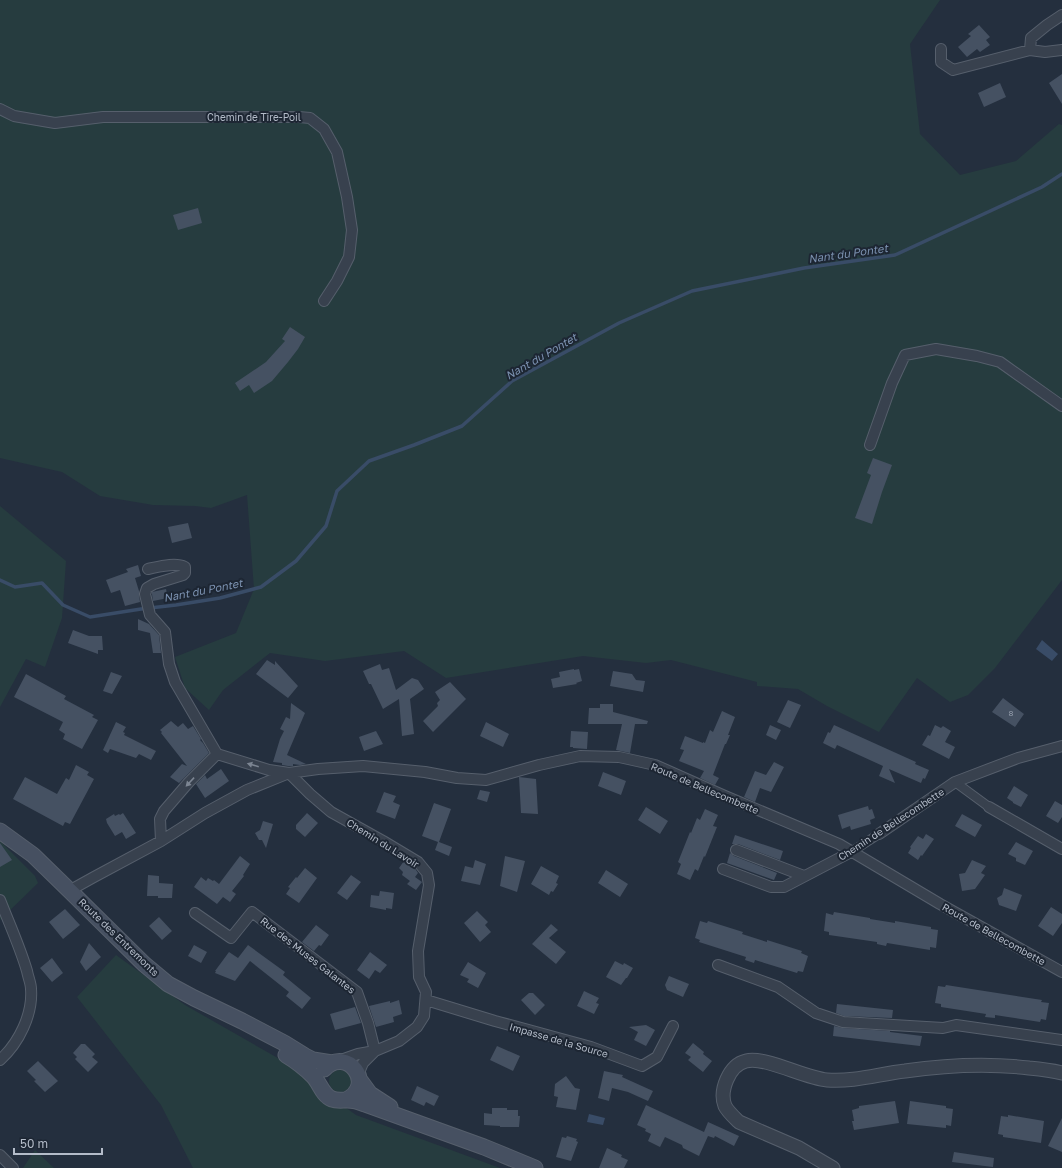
<svg xmlns="http://www.w3.org/2000/svg" width="1062" height="1168" viewBox="0 0 1062 1168" font-family="'Golos Text',sans-serif">
<style>
.green{fill:#263c3f}
.water{fill:#394c67}
.lines{fill:none;stroke-linecap:round;stroke-linejoin:round}
.stream{stroke:#394c67;stroke-width:3.5}
.building{fill:#455162}
.pedestrian-casing{stroke:#565f6c;stroke-width:10}
.minor-casing{stroke:#565f6c;stroke-width:12}
.tertiary-casing{stroke:#565f6c;stroke-width:15}
.secondary-casing{stroke:#565f6c;stroke-width:17}
.pedestrian{stroke:#38414e;stroke-width:8}
.minor{stroke:#38414e;stroke-width:10}
.tertiary{stroke:#38414e;stroke-width:13}
.secondary{stroke:#465061;stroke-width:15}
.oneway{fill:#7c8592}
.labels{text-anchor:middle;dominant-baseline:central;stroke-width:4;stroke-linejoin:round;paint-order:stroke}
.number-label{font-size:8px;fill:#98a1af}
.street-label{font-size:10px;fill:#b4bcc9;stroke:#1d2633}
.water-label{font-size:11px;font-style:italic;fill:#7c92b1;stroke:#1d2633}
</style>
<rect width="100%" height="100%" fill="#242f3e"/>
<path class="green" d="M0 0H940L910 44 920 134 960 175 1016 161 1059 124 1062 125V580L995 668 968 695 950 702 917 678 879 732 827 706 798 689 757 686V682L671 660 646 663 583 656 446 678 404 651 325 661 270 653 223 690 209 710 185 688 175 657 236 633 254 589 247 495 211 508 195 506 153 505 100 496 62 472 0 458Z
M0 506 66 561 62 618 45 667 26 659 0 707Z
M0 841 35 876 38 883 0 920Z
M116 955 185 1005 276 1057 356 1115 500 1168H193L161 1105 77 997Z
M329 1081a11 11 0 1 1 22 0a11 11 0 1 1-22 0Z
M35 1150 54 1168H23Z"/>
<path class="water" d="M1042 640 1058 654 1052 661 1036 649Z
M589 1114 605 1118 603 1125 587 1122Z"/>
<g class="lines">
<path class="stream" d="M0 580 15 587 42 583 63 605 90 617 141 609 176 605 220 598 261 587 296 561 326 526 337 491 369 461 414 445 462 426 512 381 619 323 692 291 804 268 895 255 1042 187 1062 174"/>
</g>
<path class="building" d="M979 25 990 37 986 40 990 45 980 52 977 49 967 57 958 47 971 36 968 34Z
M1062 74V104L1049 83Z
M1000 83 1006 97 984 107 978 93Z
M198 208 202 223 178 230 173 215Z
M290 327 305 337 298 349 288 362 272 381 254 393 249 385 240 391 235 383 266 362 285 341 282 339Z
M873 458 892 465 882 492 872 524 855 518 871 475 867 473Z
M188 523 192 538 172 543 168 527Z
M138 565 141 576 135 578 139 591V595L140 602 125 606 120 590 111 593 106 580 128 572 126 569Z
M166 589 168 598 153 601 152 594V592Z
M138 619 149 624 159 635 161 653H153L150 633 138 630Z
M73 630 89 636H102L103 650H98V654L68 643Z
M267 660 275 665V661L298 686 288 698 256 674Z
M380 664 382 670 389 668 396 690 412 678 418 680 424 689 410 699 414 734 402 736 399 699 383 709 371 684H369L363 671Z
M574 669V670L579 669 582 681 576 683 577 684 553 688 551 679 560 677 559 672Z
M613 671 632 674 636 680 645 681 643 692 610 686Z
M111 672 122 676 112 694 103 691Z
M26 674 66 696 64 699 94 715 92 717 98 720 82 749 63 739 65 734 59 730 63 722 14 697Z
M450 682 466 699 433 732 423 721 438 706 437 703 440 700 435 692Z
M1003 698 1024 714 1015 727 992 712Z
M788 700 801 705 790 728 777 722Z
M291 703 305 713 287 755 306 764 300 765 293 764V766H288L282 765V763L273 762 280 739 284 731 280 729 286 717 290 719Z
M600 704H613V712L648 721 647 724H635L630 753 616 750 622 724H588L589 708H600Z
M722 711 735 717 728 735H730L726 744H725L713 775 719 778 715 785 700 778 704 771 679 761 684 750 680 749 685 736 703 743V742L705 743 710 730 713 732Z
M171 721 178 727 183 723 188 729 193 726 201 739 200 740 203 743 209 753 179 783 170 777 182 764 187 766 161 733 162 732 160 730Z
M116 722 126 727 123 732 125 733 124 735 156 751 151 760 139 754 136 758 110 749 108 753 103 750Z
M486 722 509 734 503 747 480 736Z
M770 725 781 730 776 740 766 735Z
M834 725 916 762 915 764 929 770 925 779 923 778 921 783 889 769 895 783 879 776 883 766 837 745 835 749 823 743 828 732 830 733Z
M935 725 941 728 943 726 951 731 945 742 955 747 949 759 922 745 928 735 930 736Z
M376 731 383 744 364 751 359 737Z
M571 731 588 732 587 749 573 748V747H570Z
M774 762 784 767 771 792 760 788 755 802 744 797 755 771 766 775Z
M76 765 89 772 87 775 94 779 70 824 65 822 63 826 13 799 25 777 57 794 66 778 69 780Z
M221 769 229 781 205 798 196 784 205 775 207 779Z
M603 772 626 781 621 795 598 786Z
M519 777 536 779 538 814 521 813Z
M1014 786 1028 795 1021 807 1013 803V802L1007 798Z
M480 790 490 792 487 802 477 799Z
M384 792 396 796 393 802 400 805 395 819 376 812Z
M1055 801 1062 805V817L1058 823 1046 816Z
M434 803 451 809 439 842 452 847 449 856 435 850 438 842 422 836Z
M868 806 869 810 872 809 875 818 870 820 871 824 851 830 850 826 842 829 838 815Z
M646 807 668 821 660 834 638 820Z
M705 809 718 815 713 826 717 827 705 857 704 856 698 871 695 869 690 880 677 874 681 864 678 862 690 832 691 833 697 818 700 820Z
M123 813 136 833 126 839 122 832 115 836 107 823 106 819 114 814 115 816 119 814 120 815Z
M307 813 318 823 305 837 296 829V825Z
M962 814 982 825 975 837 955 826Z
M263 821 273 824 266 848 262 840H259L255 833 260 830Z
M926 834 934 839 922 856 921 855 918 860 908 853 911 848 910 847 918 836 923 839Z
M735 835 783 851 780 860 738 844H732Z
M1016 842 1033 851 1025 865 1016 861V858L1008 854Z
M0 843 12 860 0 867Z
M730 853 734 856 777 873 774 880 727 863Z
M240 856 250 864 243 875 244 876 232 891 236 894 230 902 223 897 217 904 194 887 201 877 206 881 208 878 213 881 214 880 219 884Z
M505 856 525 861 517 892 500 886Z
M475 860 486 864 480 885 461 881 465 866 473 868Z
M972 860 986 866 981 873 985 875 975 889 962 891 959 874 965 873Z
M404 861 414 867 418 873 415 877 422 882 416 890 407 884 410 881 402 875 403 872 399 868Z
M541 866 559 876 556 883 558 884 553 892 551 891 549 895 531 884Z
M305 868 317 878 299 903 286 894 290 888 288 887 296 877 297 878Z
M606 870 628 884 620 897 598 883Z
M148 875 159 876V883L173 884 172 898H158V896H147Z
M351 875 361 882 347 900 337 893Z
M1004 888 1022 895 1016 911 999 905 997 898 1002 895Z
M380 891 394 893 392 909 386 908V910L370 907 371 895 379 896Z
M1051 907 1062 914V923L1053 936 1038 926Z
M65 909 80 925 63 939 49 922Z
M477 911 488 922 485 925 491 932 480 942 464 923Z
M834 912 870 918V919L889 922 895 923V921L931 927V929L938 930 936 948 930 947V950L887 943 886 946 877 944V942L829 935V932L824 931 826 913 833 915Z
M159 917 172 931 162 940 149 926Z
M700 921 707 923 708 921 743 932 742 934 767 942V940L802 951 801 953 808 956 803 972 798 971 797 973 755 960 754 963 745 960 746 957 699 942 700 940 695 938Z
M551 924 558 930 549 938 566 952 556 964 532 944Z
M316 925 329 935 321 946 319 945 314 951 302 942Z
M89 943 101 957 86 971 80 962Z
M194 945 207 952 201 963 188 956Z
M248 945 285 972 283 975 311 998 302 1009 286 996 289 992 250 961 235 981 215 973 216 971H215L229 952 238 958Z
M370 952 387 965 380 973 375 970 369 979 357 970Z
M52 958 63 973 52 982 40 968Z
M615 961 623 965 624 963 633 968 627 978H626L621 985 606 977Z
M468 962 486 973 478 988 467 982 469 979 460 975Z
M669 976 689 984 683 997 667 990 665 985Z
M946 985 1042 1000 1041 1002 1049 1003 1046 1020 1041 1019 1040 1022 995 1015V1018L985 1017 986 1014 941 1007V1004L935 1003 938 986 945 987Z
M584 991 599 998 596 1003 599 1004 594 1014 577 1006Z
M529 993H533L545 1005 535 1015 521 1000Z
M399 1000 402 1014 393 1017 394 1022 376 1027 369 1006 390 1001V1003Z
M837 1004 893 1010 892 1018 844 1016 836 1013Z
M355 1007 361 1023 335 1030 330 1014Z
M646 1025 655 1030 646 1046 634 1040 638 1032 629 1027Z
M834 1026 843 1028 890 1031V1032L922 1036 920 1046 833 1036Z
M693 1043 704 1052 703 1054 712 1061 703 1072 688 1060 691 1057 685 1053Z
M81 1044H85L95 1054 92 1057 98 1062 88 1072 75 1059 77 1057 73 1053Z
M497 1046 520 1056 513 1071 490 1060Z
M38 1061 58 1081 45 1092 34 1081 36 1080 27 1071Z
M604 1071 623 1075 622 1077 653 1091 648 1101 628 1092 612 1088 609 1101 598 1098Z
M566 1076 575 1088 580 1089 576 1110 556 1107 558 1097 554 1096 555 1084Z
M417 1086 439 1096 434 1106 426 1102 424 1106 411 1100Z
M895 1101 899 1123 854 1130 852 1121H854L852 1110 859 1108V1106Z
M910 1101 946 1106V1108L953 1109 951 1126 946 1125V1128L907 1124Z
M646 1105 704 1132 708 1122 739 1136 734 1146 715 1136 714 1138 708 1136 699 1156 683 1148 682 1145 665 1137 660 1147 648 1141 651 1134 645 1131 646 1129 637 1125Z
M492 1108H507V1110H518V1116H520L519 1127H500V1126L484 1125V1113L492 1114Z
M1008 1115 1044 1121 1041 1143 1003 1137V1135L998 1134 1001 1116 1008 1117Z
M1062 1118V1152L1048 1146Z
M567 1136 577 1139 576 1141 578 1142 571 1161 556 1157 562 1137 566 1138Z
M607 1148 622 1155 621 1157 628 1160 624 1168H599Z
M954 1152 994 1158 993 1167 952 1162Z"/>
<g class="lines">
<g class="pedestrian-casing">
<path id="pedestrian" d="M955 782 989 807
M851 852 879 834"/>
</g>
<g class="minor-casing">
<path id="minor" d="M1062 15 1047 25 1031 38 1030 50 1045 52 1062 50
M941 49V62L953 70 1030 50
M0 109 14 116 55 123 103 117H299L310 118 324 129 337 152 347 197 352 230 349 257 337 281 324 301
M870 445 892 383 905 355 936 349 977 356 1000 362 1062 406
M148 569C158 567 175 562 185 567V573L183 575 154 584 147 588 145 594 150 615 165 632 169 664 175 682 217 754
M217 754 269 770 289 773 310 794 331 812 383 841 418 862 427 873 429 885 418 951 419 977 426 992 424 1016 417 1027 399 1041 375 1051 358 1054 338 1061
M989 807 1062 849
M879 834 955 782 1018 758 1062 746
M161 841 160 819 164 811 189 782 217 754
M736 850 804 876
M723 869 771 887H784L851 852
M71 892 76 887 94 877 161 841 205 813 247 790 289 773 318 769 363 766 425 772 457 778 486 780 539 765 580 756 619 757 655 765 725 796 839 844 940 904 1062 972
M0 900C9 923 20 947 27 971 28 977 31 983 31 989 33 1014 19 1043 0 1060
M195 913 231 938 252 912 357 992 368 1023 375 1051
M718 965 778 987 816 1013 843 1022 943 1028 956 1025 1062 1040
M426 1000 495 1021 591 1047 642 1066 657 1057 673 1026
M358 1075 363 1063 375 1051
M0 1155 13 1168"/>
</g>
<g class="tertiary-casing">
<path id="tertiary" d="M833 1168 799 1148 739 1122C735 1118 728 1112 725 1106 719 1091 729 1065 746 1061 765 1056 804 1078 827 1080 854 1082 879 1074 905 1071 947 1065 988 1063 1029 1068 1040 1069 1051 1070 1062 1073"/>
</g>
<g class="secondary-casing">
<path id="secondary" d="M0 831 33 855 71 892 144 964 168 984 194 998 242 1021 284 1043 305 1056 313 1060 332 1063
M286 1055C296 1061 305 1068 313 1076 320 1083 322 1095 332 1099 337 1101 342 1100 347 1100 353 1100 360 1102 365 1104L484 1147 535 1168
M324 1069C347 1045 377 1085 346 1100
M359 1079 370 1094 390 1107"/>
</g>
<use href="#pedestrian" class="pedestrian"/>
<use href="#minor" class="minor"/>
<use href="#tertiary" class="tertiary"/>
<use href="#secondary" class="secondary"/>
</g>
<defs><path id="oneway-solid" d="M-6-.8H1V-3.2L6.5 0L1 3.2V.8H-6Z"/></defs>
<g class="oneway">
<use href="#oneway-solid" transform="translate(253 765) rotate(-164)"/>
<use href="#oneway-solid" transform="translate(190 782) rotate(133)"/>
</g>
<g class="labels">
<g class="number-label">
<text x="1011" y="713">8</text>
</g>
<g class="street-label">
<text x="254" y="117">Chemin de Tire-Poil</text>
<text transform="translate(705 788) rotate(23)">Route de Bellecombette</text>
<text transform="translate(891 824) rotate(-33)">Chemin de Bellecombette</text>
<text transform="translate(383 843) rotate(32)">Chemin du Lavoir</text>
<text transform="translate(994 934) rotate(29)">Route de Bellecombette</text>
<text transform="translate(119 937) rotate(44)">Route des Entremonts</text>
<text transform="translate(308 955) rotate(38)">Rue des Muses Galantes</text>
<text transform="translate(559 1040) rotate(16)">Impasse de la Source</text>
</g>
<g class="water-label">
<text transform="translate(848 253) rotate(-8)">Nant du Pontet</text>
<text transform="translate(541 356) rotate(-30)">Nant du Pontet</text>
<text transform="translate(203 590) rotate(-11)">Nant du Pontet</text>
</g>
</g>
<path d="M14 1148v6h88v-6" fill="none" stroke="#b4bcc9" stroke-width="2"/>
<text x="20" y="1148" font-size="12" fill="#b4bcc9" stroke="#1d2633" stroke-width="3" paint-order="stroke">50 m</text>
</svg>
